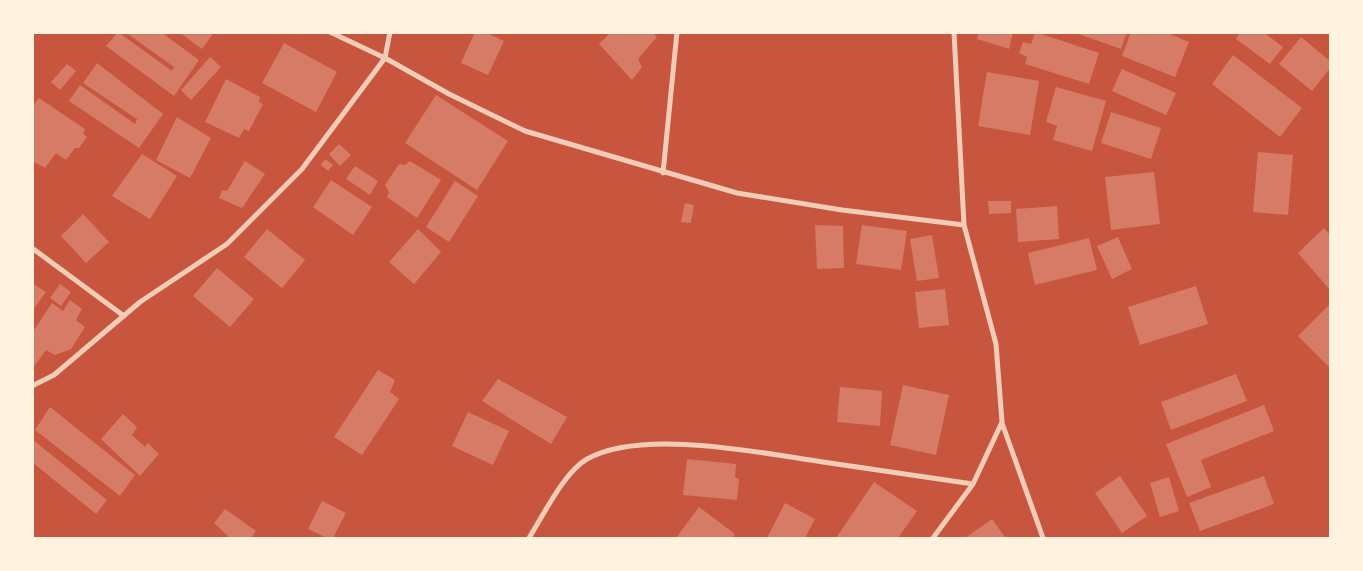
<svg xmlns="http://www.w3.org/2000/svg" width="1363" height="571" viewBox="0 0 1363 571" font-family="'Times New Roman',serif">
<style>
.building{fill:#d67c66}
.lines{fill:none;stroke-linecap:round;stroke-linejoin:round}
.minor{stroke:#f1ccb7;stroke-width:5}
</style>
<rect width="100%" height="100%" fill="#c8553d"/>
<path class="building" d="M118 32 172 71 174 67 125 32H161L199 60 174 96 106 46Z
M179 32H214L202 49Z
M475 32H485L504 41 488 75 461 63Z
M611 32H652L657 37 638 59 642 67 632 80 599 44Z
M979 32H1013L1009 49 977 39Z
M1035 32 1099 53 1089 84 1025 64 1027 57 1019 53 1023 42 1031 44Z
M1073 32H1127L1121 49Z
M1131 32H1165L1189 42 1175 77 1122 56Z
M1240 32H1263L1283 47 1270 64 1236 39Z
M1301 37 1330 61V68L1312 91 1279 64Z
M284 43 337 72 316 112 262 83Z
M1233 55 1302 108 1280 137 1212 84Z
M210 57 221 67 191 100 181 90Z
M97 63 163 114 139 148 69 101 80 85 135 124 137 119 83 83Z
M67 64 76 71 60 90 51 82Z
M1122 69 1176 93 1166 115 1112 91Z
M987 72 1039 81 1030 135 978 126Z
M226 79 260 97 259 102 263 104 249 131 244 129 239 138 205 122Z
M1056 87 1106 101 1092 151 1053 140 1057 126 1046 122Z
M436 95 508 141 477 190 405 143Z
M39 98 85 129 83 133 87 137 79 148H75L66 160 56 153 45 168 32 161V107Z
M1111 112 1161 128 1151 159 1101 143Z
M177 117 211 138 190 178 156 160Z
M339 144 351 155 340 166 329 154Z
M1258 152 1293 155 1288 215 1253 212Z
M142 154 177 176 150 219 112 196Z
M325 159 333 165 328 171 321 165Z
M245 161 265 174 242 208 219 198 222 190 227 191Z
M410 161 441 180 417 218 387 197 389 192 385 185 399 164 405 165Z
M355 166 378 181 370 195 346 179Z
M1154 172 1160 224 1111 230 1105 177Z
M331 180 372 207 353 235 313 207Z
M455 181 478 196 449 242 426 227Z
M988 201H1011V213L989 214Z
M685 203 694 205 691 223 681 222Z
M1057 206 1059 239 1018 242 1016 209Z
M83 214 109 242 86 263 61 236Z
M815 225 843 226 844 268 817 269Z
M862 225 907 231 901 270 856 264Z
M1324 228 1330 235V290L1298 253Z
M267 229 305 260 282 288 244 257Z
M418 229 441 252 414 284 389 262Z
M932 235 939 278 917 281 910 239Z
M1118 237 1132 269 1112 279 1097 246Z
M1089 238 1097 270 1035 285 1028 253Z
M217 268 254 299 230 327 193 296Z
M32 283 46 292 32 311Z
M60 284 71 292 61 306 50 298Z
M1196 286 1208 324 1140 345 1128 307Z
M945 289 949 325 919 328 915 292Z
M70 300 82 309 76 320 85 327 71 349 55 355 46 350 35 365 32 363V333L52 303 63 311Z
M1330 304V368L1298 336Z
M378 370 395 380 390 392 399 399 362 455 334 437Z
M1236 374 1247 401 1171 430 1161 402Z
M498 379 567 417 551 444 482 401Z
M903 385 949 395 936 455 890 445Z
M840 387 882 391 880 426 837 422Z
M1264 405 1274 431 1201 460 1211 487 1187 497 1166 444Z
M50 407 135 475 120 496 35 430Z
M468 412 509 431 493 465 452 446Z
M123 414 137 427 132 435 145 447 148 443 159 454 140 476 101 439Z
M32 439 107 500 96 514 32 462Z
M687 459 736 464 735 477 739 479 737 500 683 495Z
M1120 476 1147 516 1122 533 1095 493Z
M1264 476 1274 504 1200 531 1189 503Z
M1169 477 1179 511 1160 517 1150 483Z
M874 482 917 511 898 538H836Z
M322 501 346 513 333 538H327L308 529Z
M785 503 815 519 805 538H767Z
M699 507 735 534 732 538H676Z
M225 509 256 531 251 538H227L228 536 214 523Z
M992 519 1005 537 965 538Z"/>
<g class="lines">
<path class="minor" d="M330 32 385 58 449 94 525 131 737 193 842 210 964 225
M663 173 677 32
M32 248 124 316
M32 386 54 375 140 302 227 244 302 169 385 58 390 32
M1002 423 1043 538
M529 538C543 516 564 472 587 459 642 428 761 453 823 462 873 469 923 477 973 484
M933 538 973 484 1002 422 996 344 964 225 954 32"/>
</g>
<rect width="1363" height="571" fill="none" stroke="#fff3e0" stroke-width="68"/>
</svg>
